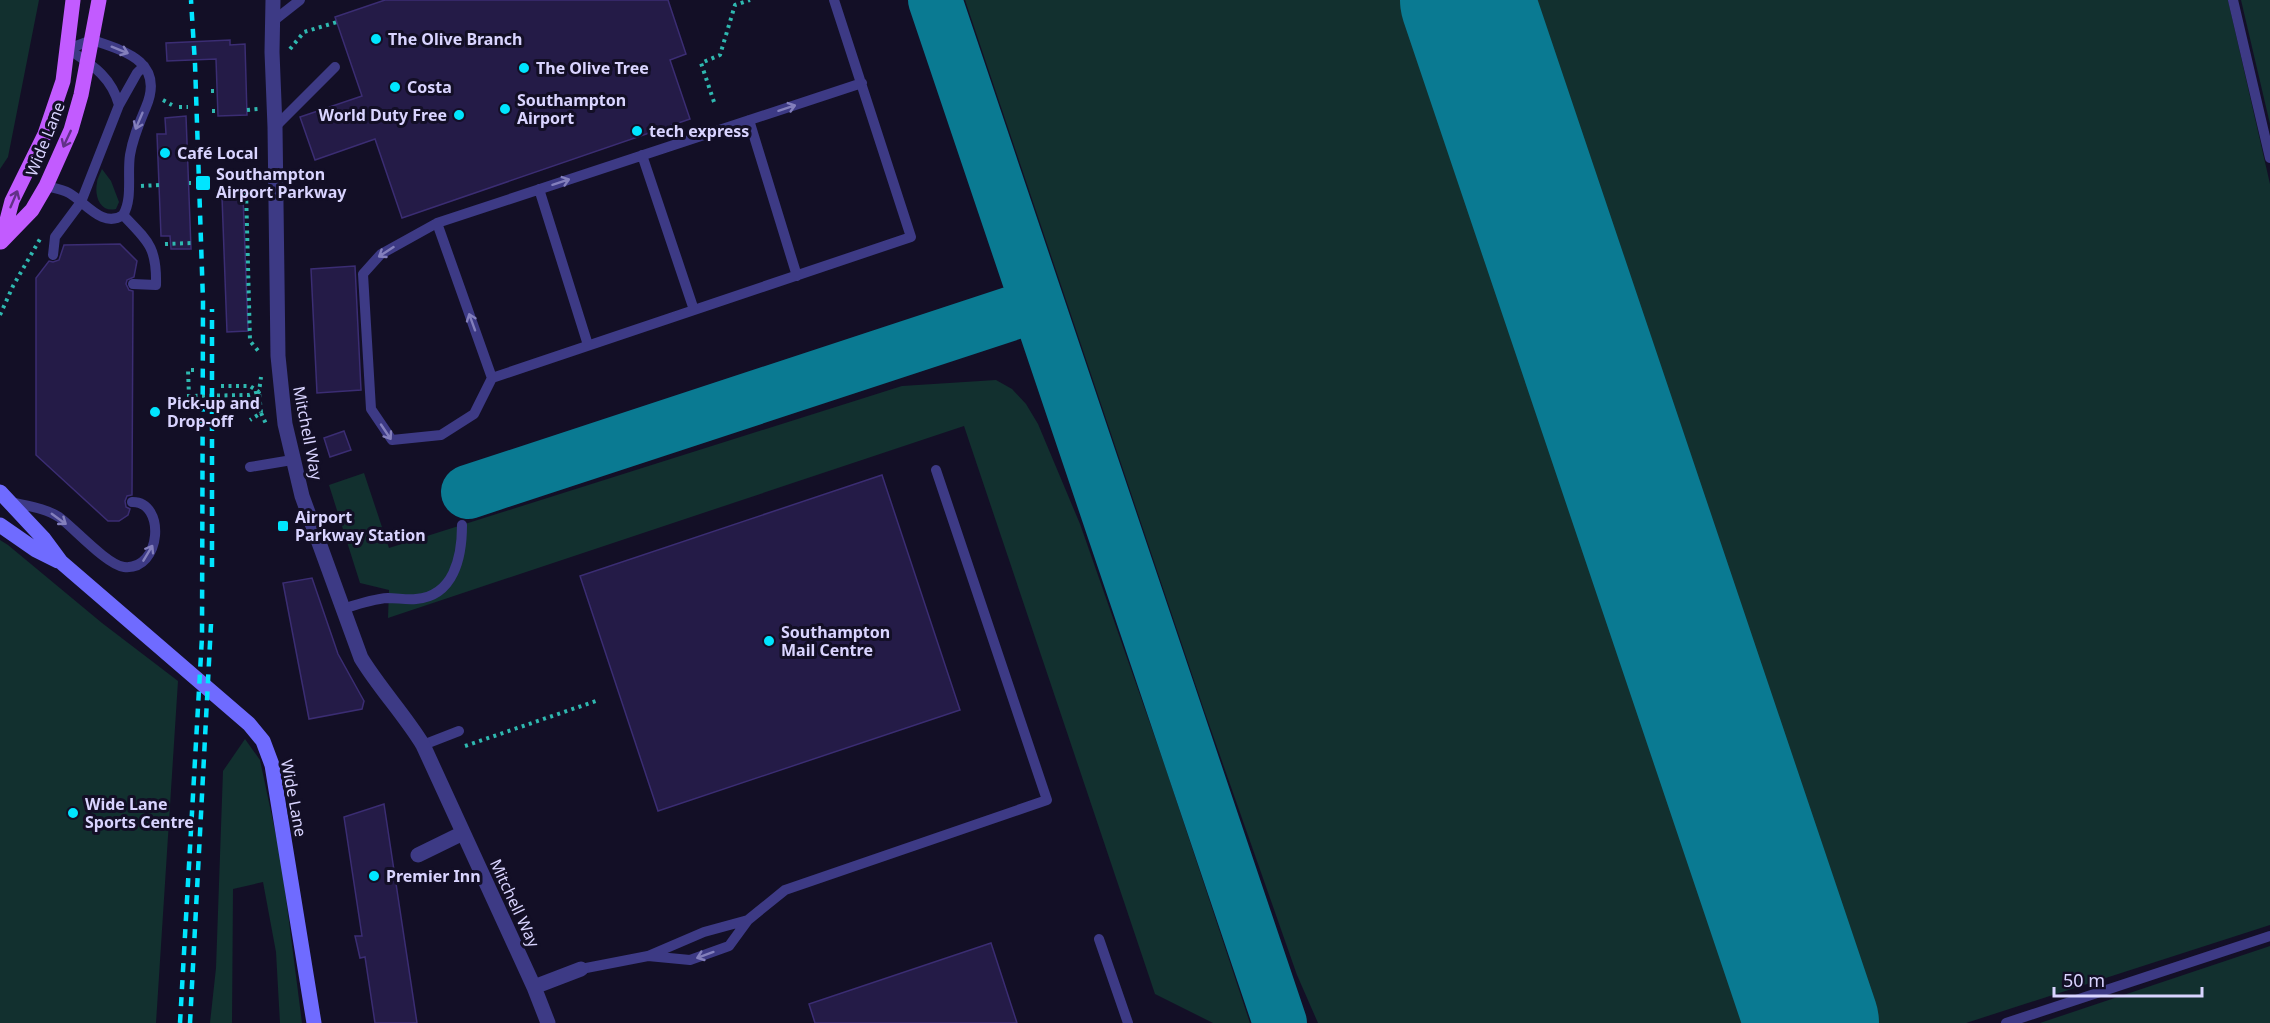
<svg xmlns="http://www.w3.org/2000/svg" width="2270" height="1023" viewBox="0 0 2270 1023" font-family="'Noto Sans',sans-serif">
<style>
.green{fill:#12302f}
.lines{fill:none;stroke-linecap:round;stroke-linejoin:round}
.taxiway{stroke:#0a7a92;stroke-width:54}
.runway{stroke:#0a7a92;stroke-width:134}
.building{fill:#241b47;stroke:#3b2d73;stroke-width:1.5}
.path{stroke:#2fb8b0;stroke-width:4;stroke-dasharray:3 4.5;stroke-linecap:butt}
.lane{stroke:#3d3a85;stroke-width:10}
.street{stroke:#3d3a85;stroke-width:15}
.secondary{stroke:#6f6bff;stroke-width:15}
.primary{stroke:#c25bff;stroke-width:15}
.rail{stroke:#00e5ff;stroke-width:4.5;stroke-dasharray:9 8;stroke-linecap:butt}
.oneway{stroke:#837fbc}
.oneway2{stroke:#623188}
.poi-dot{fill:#00e5ff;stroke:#130f26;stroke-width:2}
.labels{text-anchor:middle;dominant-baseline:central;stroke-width:6;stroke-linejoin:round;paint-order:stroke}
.poi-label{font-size:16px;font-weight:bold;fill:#d9d4ff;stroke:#130f26;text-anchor:start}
.street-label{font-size:16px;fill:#d9d4ff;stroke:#130f26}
</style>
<rect width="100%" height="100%" fill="#130f26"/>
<path class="green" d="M0 0H39L8 157 0 169Z
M965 0H1410L1754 1023H1318L1297 975 1204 710Z
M1524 0H2228L2270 184V925L1966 1023H1868Z
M2241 0H2270V124Z
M102 169 111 181 119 202 116 209C101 213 94 197 97 183 97 179 100 174 102 169Z
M996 380 1012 389 1026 404 1038 424 1080 524 1166 769 1250 1023H1213L1155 994 964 426 388 618 389 590 360 583 329 485 364 473 389 548 902 386Z
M0 540 8 545 102 623 178 681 156 1023H0Z
M245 739 260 760 281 859 302 1023H280L276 952 263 882 233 889 232 1023H210L216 968 223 771Z
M2270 946V1023H2040Z"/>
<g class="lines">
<path class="taxiway" d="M935 0 1280 1023
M468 492 1037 305"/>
<path class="runway" d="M1467 0 1812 1023"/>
</g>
<path class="building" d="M385 0H668L686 54 670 60 690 119 402 218 375 139 315 160 300 117 362 96 335 17Z
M230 40V45L245 44 247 115 218 116 216 59 167 61 166 43Z
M186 116 191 249H171L170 236H161L157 134H166L165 118Z
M243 196 248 331 227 332 222 197Z
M120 244 137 261 134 277 127 280 126 284 129 290 133 291 132 495 127 496 125 501 126 507 130 509 128 515 119 521H108L36 455V278L49 261 53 262 59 260 64 245Z
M355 266 361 390 317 393 311 269Z
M344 431 351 450 330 457 324 438Z
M882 475 960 710 658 811 580 576Z
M312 578 338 654 364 701 362 709 309 719 283 583Z
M384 804 417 1023H375L365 957 360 958 355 936H362L344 817Z
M991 943 1017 1023H815L809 1004Z"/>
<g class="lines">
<path class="path" d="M290 49 304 32 337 22
M211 91H217
M163 100 172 105
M714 102 701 63 720 55 735 5 750 0
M179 107H188
M247 110 258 109
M212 111H218
M189 183H191
M141 186 159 185
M234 191 246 190 250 341 260 353
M216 192 221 191
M165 244 193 243
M0 315 13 286 40 239
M194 370H188L189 396 249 395 259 392 261 413 250 420
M221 386H250L259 392 261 377
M261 413 267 426
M465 746 596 701"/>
<path class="lane" d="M2233 0 2270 158
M272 22 300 0
M68 49C92 65 111 76 119 105
M749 120 797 276
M275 127 335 67
M642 155 694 310
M46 186C54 188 62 189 69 193 85 202 103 229 123 215 133 199 127 174 130 155 133 137 139 124 146 107 165 62 125 51 92 40L68 49
M539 189 588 345
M123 215C148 241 157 247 156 285L133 284
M437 223 381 254 363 274 371 409 392 440 441 435 474 414 492 378 911 237 834 0
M53 255 55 237 81 202 119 105 137 73 144 66
M492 378 437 223 862 83
M250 467 292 460
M11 502C27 506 45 508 59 517 74 528 107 565 124 567 162 571 166 501 132 502
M343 609C358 604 372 599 388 598 397 598 407 600 416 599 454 596 462 557 462 525
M423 745 459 731
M1099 939 1128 1023
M648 956 690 960 729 946 748 920 785 890 1047 800 936 470
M581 969 648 956 704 932 748 920
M2006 1023 2270 936"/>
<path class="street" d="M273 0 272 52 275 127 278 356 285 424 302 496 361 658C380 689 404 714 423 745L534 987 548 1023
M418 855 463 833
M534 987 581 969"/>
<path class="secondary" d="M0 492 44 539 61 562 249 724 263 741 272 765 314 1023
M0 525 36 550 58 561"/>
<path class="primary" d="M2 239 12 201 45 134 63 81 73 0
M1 242 32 210 46 186 71 130 81 95 99 0"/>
<path class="rail" d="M212 567V309
M180 1023 202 637 203 301 195 64 191 0
M190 1023 211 624"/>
</g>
<defs><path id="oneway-shaft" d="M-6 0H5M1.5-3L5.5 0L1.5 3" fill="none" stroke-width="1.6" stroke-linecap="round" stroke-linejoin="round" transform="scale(1.5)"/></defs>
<g class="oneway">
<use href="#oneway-shaft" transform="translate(120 50) rotate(22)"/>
<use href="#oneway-shaft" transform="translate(787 108) rotate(-18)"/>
<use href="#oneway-shaft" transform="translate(139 121) rotate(113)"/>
<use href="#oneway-shaft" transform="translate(561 182) rotate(-18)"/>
<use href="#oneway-shaft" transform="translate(386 252) rotate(147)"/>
<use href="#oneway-shaft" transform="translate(472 322) rotate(-110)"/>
<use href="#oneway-shaft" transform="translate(386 432) rotate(56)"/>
<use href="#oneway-shaft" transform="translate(59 519) rotate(36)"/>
<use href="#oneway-shaft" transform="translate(148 553) rotate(-59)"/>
<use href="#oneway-shaft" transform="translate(705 955) rotate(160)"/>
</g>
<g class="oneway2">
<use href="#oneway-shaft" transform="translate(67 139) rotate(115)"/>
<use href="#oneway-shaft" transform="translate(14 199) rotate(-67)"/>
</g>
<g class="poi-dot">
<circle cx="376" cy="39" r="6"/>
<circle cx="524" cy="68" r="6"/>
<circle cx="395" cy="87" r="6"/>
<circle cx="505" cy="109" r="6"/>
<circle cx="459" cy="115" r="6"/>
<circle cx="637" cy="131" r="6"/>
<circle cx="165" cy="153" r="6"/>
<rect x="195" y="175" width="16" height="16" rx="3"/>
<circle cx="155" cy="412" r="6"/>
<rect x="277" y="520" width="12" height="12" rx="3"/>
<circle cx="769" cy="641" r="6"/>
<circle cx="73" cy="813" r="6"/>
<circle cx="374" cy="876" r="6"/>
</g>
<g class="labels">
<g class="poi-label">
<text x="388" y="39">The Olive Branch</text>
<text x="536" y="68">The Olive Tree</text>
<text x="407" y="87">Costa</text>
<text x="517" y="100">Southampton<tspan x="517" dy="18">Airport</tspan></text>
<text x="447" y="115" text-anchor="end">World Duty Free</text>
<text x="649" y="131">tech express</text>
<text x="177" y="153">Café Local</text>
<text x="216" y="174">Southampton<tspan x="216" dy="18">Airport Parkway</tspan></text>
<text x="167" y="403">Pick-up and<tspan x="167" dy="18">Drop-off</tspan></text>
<text x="295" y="517">Airport<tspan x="295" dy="18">Parkway Station</tspan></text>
<text x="781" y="632">Southampton<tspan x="781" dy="18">Mail Centre</tspan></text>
<text x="85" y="804">Wide Lane<tspan x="85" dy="18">Sports Centre</tspan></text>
<text x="386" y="876">Premier Inn</text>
</g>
<g class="street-label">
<text transform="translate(45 139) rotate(-68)">Wide Lane</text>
<text transform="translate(308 433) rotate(79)">Mitchell Way</text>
<text transform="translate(294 798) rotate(79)">Wide Lane</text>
<text transform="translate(515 903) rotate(65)">Mitchell Way</text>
</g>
</g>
<path d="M2054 987v9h148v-9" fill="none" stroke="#d9d4ff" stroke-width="3"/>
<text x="2063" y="987" font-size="18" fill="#d9d4ff" stroke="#130f26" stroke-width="4.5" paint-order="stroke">50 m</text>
</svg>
